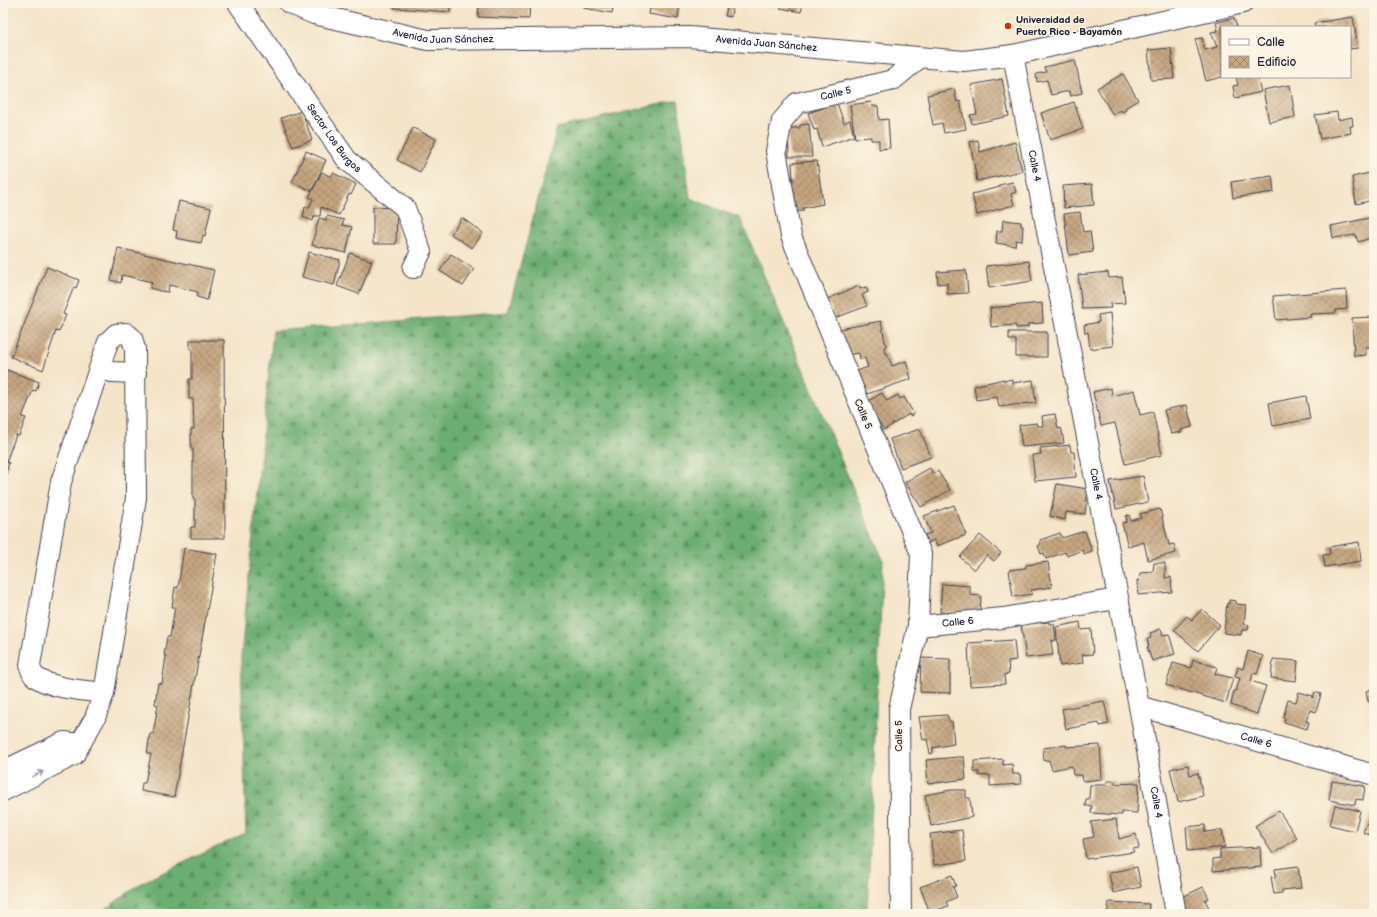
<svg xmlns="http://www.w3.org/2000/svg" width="1377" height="917" viewBox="0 0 1377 917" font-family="'Balsamiq Sans',sans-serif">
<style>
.forest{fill:url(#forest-firs);stroke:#476856}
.building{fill:url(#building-cross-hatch)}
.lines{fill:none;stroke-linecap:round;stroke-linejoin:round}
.street-casing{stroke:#423f50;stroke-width:22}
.street{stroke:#fff;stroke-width:20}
.oneway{stroke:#9c9ca7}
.poi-dot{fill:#c8321e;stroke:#fcf5e5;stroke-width:1.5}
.labels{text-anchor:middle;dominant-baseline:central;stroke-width:3;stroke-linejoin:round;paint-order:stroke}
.poi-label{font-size:10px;font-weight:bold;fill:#22223b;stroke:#fcf5e5;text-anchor:start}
.street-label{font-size:10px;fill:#22223b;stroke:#fcf5e5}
</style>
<defs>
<pattern id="forest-firs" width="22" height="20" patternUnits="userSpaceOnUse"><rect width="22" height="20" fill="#6cad71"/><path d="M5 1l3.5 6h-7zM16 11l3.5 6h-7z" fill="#588c5e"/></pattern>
<pattern id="building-cross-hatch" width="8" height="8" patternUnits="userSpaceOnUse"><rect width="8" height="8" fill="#c6a680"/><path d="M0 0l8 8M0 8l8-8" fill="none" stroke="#a0876a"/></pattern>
</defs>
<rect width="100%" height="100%" fill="#fcf5e5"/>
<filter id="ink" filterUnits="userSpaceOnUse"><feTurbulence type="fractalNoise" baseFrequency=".025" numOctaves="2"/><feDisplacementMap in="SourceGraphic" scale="8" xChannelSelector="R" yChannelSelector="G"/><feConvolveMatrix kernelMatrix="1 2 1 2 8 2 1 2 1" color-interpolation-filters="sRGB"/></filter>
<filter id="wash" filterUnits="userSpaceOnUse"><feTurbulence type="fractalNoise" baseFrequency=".012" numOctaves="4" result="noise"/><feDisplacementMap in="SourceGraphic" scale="16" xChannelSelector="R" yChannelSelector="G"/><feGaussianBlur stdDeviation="0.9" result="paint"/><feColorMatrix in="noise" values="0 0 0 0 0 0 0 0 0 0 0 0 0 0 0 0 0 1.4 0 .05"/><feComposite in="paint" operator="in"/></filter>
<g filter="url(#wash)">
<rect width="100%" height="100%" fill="#f4e4c8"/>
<path class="forest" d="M678 100 690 198 740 218 883 560 867 914H99L141 883 246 833 241 657 273 331 508 312 557 128Z"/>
<g id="blocks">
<path class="building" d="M388 3H450V12L395 8Z
M479 3H530L529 19 478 17Z
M585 3H614L612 13 584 8Z
M651 3H680L678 19 649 14Z
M728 3H733L731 17 725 16Z
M753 3H776L775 7Z
M781 3H803L801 12 780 8Z
M1353 17 1358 48 1350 49V27H1315L1314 23Z
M1234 18 1237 27H1222V77L1206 81 1195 39 1202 38 1205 50 1217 47 1211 32 1218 31 1216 22Z
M1171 48 1174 79 1151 80 1148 50Z
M1075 60 1082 93 1070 96 1069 91 1051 95 1047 80 1037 82 1036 74 1046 72 1044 67Z
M1123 74 1138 100 1125 108 1126 110 1122 112 1121 110 1113 115 1097 88Z
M1236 77H1257L1261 92 1235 98 1233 86 1238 85Z
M1002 79 1009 116 972 124 970 115 977 114 971 85Z
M1290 85 1295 117 1269 122 1263 90Z
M954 89 957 102 960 101 966 129 944 133 942 123 933 125 927 95Z
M871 102 872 106H878L879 120 888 119 890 148 879 149V140H871V137L855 138 850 105Z
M1074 102 1083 129 1050 140 1041 113Z
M837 103 844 123 850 120 854 136 822 147 817 129 814 130 808 113Z
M302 111 312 140 293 147 281 118Z
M1337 112 1338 120 1352 117 1353 126H1350L1351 133 1320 139 1315 115Z
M809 124 812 157H789L788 128H800V125Z
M413 128 436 139 420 172 397 160Z
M978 140 980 152 1015 142 1022 171 977 181 970 142Z
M306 151 326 160 312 191 292 182Z
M817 161 823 204 803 208V211L792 212 786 182H793L792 163Z
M322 172 331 177 333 173 356 184 351 195 349 194 339 215 321 207 320 216H314L313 221 303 217 305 207 309 208 313 199 309 197Z
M1374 172V200L1356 204 1352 177Z
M1272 176 1274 192 1233 198 1231 182Z
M1013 182 1016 192 1011 194 1014 205 977 215 972 194 1000 187 999 185Z
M1092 184 1094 205 1064 208 1063 186Z
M179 201 211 208 205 236 203 235 201 243 176 238 177 231 173 230Z
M373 207 397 208 396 244H373Z
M1080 212 1083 232 1090 231 1093 252 1069 255 1064 214Z
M327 216 344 220 342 225 352 227 346 253 312 245 319 218 326 220Z
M1374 217V237L1358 242 1356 235 1333 238 1331 226Z
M462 218 483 233 472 248 451 234Z
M1003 220 1021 222V226H1023L1022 241 1016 240 1015 246 996 243 997 231H1002Z
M118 248 214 270 207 300 197 297 198 292 169 285 168 292 160 291 150 288 152 282 122 275 121 283 111 280Z
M309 252 340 260 334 285 302 277Z
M350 253 372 261 359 294 337 286Z
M451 254 474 269 463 286 440 271Z
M1029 261 1032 281 989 288 986 266Z
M47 267 79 280 76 288 74 287 63 314 66 315 59 332 56 331 43 370 11 357Z
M966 270 968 293 947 294V283L938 284 937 272Z
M1108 272 1109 278 1122 277 1125 303 1110 304 1111 308 1082 309 1078 275Z
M859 286 860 289 866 287 868 292 862 295 867 306 835 318 827 299Z
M1346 290 1347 309 1336 310V313L1310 314 1311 317 1276 320 1273 296Z
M1042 303 1043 323 1028 324V327L1016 328V325L991 327 990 308Z
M1110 313 1113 346 1090 349 1088 332 1085 333 1084 325 1099 322 1098 315Z
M1374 317V347H1366V355L1354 356 1352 318Z
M881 321 886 346 884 347 885 354 887 353 892 366 906 361 911 379 867 394 857 371 868 367 865 358 860 359 859 353 845 355 840 329Z
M1009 332H1047V357H1016V340H1009Z
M190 340H224L225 538H191V527H195V499H193V449H191V429H194L193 399H189V379H192V349H190Z
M7 370 39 382 36 391 33 390 22 417 26 418 19 436 16 435 6 462 9 463 5 475 3 474V380Z
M1004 379V381L1012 379V383L1033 380 1036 403 1029 404V403L999 407 997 397 976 400 974 386Z
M1111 388 1112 396 1134 390 1140 415 1153 412 1162 455 1125 464 1115 423 1101 426 1093 392Z
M882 393 887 401 898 395 900 399 904 397 914 414 910 416 909 414 884 430 867 402Z
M1306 396 1310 419 1273 426 1269 403Z
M1187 405 1192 427 1181 430 1182 432 1171 434 1164 410Z
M1055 414 1058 429 1061 428 1062 431 1064 443 1022 447 1019 425 1037 423 1038 426H1043L1042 416Z
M920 429 931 457 901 468 890 439Z
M1070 445 1071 452H1074L1076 477 1035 481 1032 455 1041 454 1040 448Z
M930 468 933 474 938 471 950 490 921 507 905 482Z
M1143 476 1148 502 1116 509 1110 481Z
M1057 484 1088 489 1085 514 1066 512 1065 520 1050 516Z
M954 505 966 535 937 546 934 540 928 543 925 535 931 533 924 516Z
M1160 509 1169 545 1174 544 1176 553 1148 560 1144 542 1128 547 1122 523 1127 522 1126 516 1129 515 1131 521 1141 518 1140 514Z
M1085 531 1092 551 1084 554 1083 550 1067 556 1065 552 1046 559 1044 553 1041 554 1038 546 1041 544 1040 540 1060 533 1062 538Z
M980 535 1001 553 994 561 987 555 974 570 960 557Z
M1359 542 1361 561 1325 567 1323 555 1330 554 1329 547Z
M184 548 217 554 174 797 141 791 142 783H145L151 754H147L150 734H153L158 705 155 704 158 683 162 684 166 656 164 655 167 637H170L175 607H172L175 587 178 588Z
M1048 562 1052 587 1031 590 1032 594 1013 597 1009 570 1026 568V565Z
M1154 563H1165V578L1171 577 1172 592 1138 595 1137 580 1139 581 1140 573 1153 572Z
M942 584 970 586V595L981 596 980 614 940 612Z
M1229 600 1236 601V604L1246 605 1244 624 1249 625 1248 630H1242L1241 635 1224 633 1227 603 1229 604Z
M1202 609 1220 625 1198 651 1174 630 1187 616 1192 620Z
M1049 622V624H1054L1056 640 1051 641 1053 655 1026 658 1021 624Z
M1080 622 1081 630 1091 629 1093 654 1082 655 1083 663 1060 666 1056 627Z
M1161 629 1163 635 1169 634 1175 654 1152 661 1147 647H1149L1147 639 1151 638 1150 633Z
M1014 640 1016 660 1008 661 1009 674 1004 675 1005 684 970 686 968 643Z
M1248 651 1263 656 1257 674 1253 673 1251 681 1266 686 1257 714 1231 705 1234 691H1236L1240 678 1235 677 1238 667 1243 669Z
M921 658 950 659V693L920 692Z
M1273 659 1298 661 1296 681 1271 678Z
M1193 660 1217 667 1215 674 1233 678 1226 703 1166 685 1173 663 1191 668Z
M1374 689V700L1368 701 1366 691Z
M1299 692 1313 696V698L1315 692 1321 694 1316 712 1310 710 1306 721 1309 722 1307 729 1284 722 1285 718H1283L1288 700 1296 702Z
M1104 701 1109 724 1100 726 1099 723 1066 729 1062 709Z
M947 715 950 722 952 721 954 744 932 748 933 753 930 754 927 739 923 740 919 717Z
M1066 745V747L1100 745 1102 779 1083 781 1082 775H1073L1072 766 1052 770 1049 760 1044 761 1043 748Z
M958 757H964L966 779 928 784 926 760Z
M1003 759V765L1012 764 1013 774H1020L1021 784 990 786V775L979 776V772H974V761Z
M1188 765 1190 775 1198 773 1203 796 1178 802 1170 769Z
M1107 781H1114L1115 784 1139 783 1137 813 1122 812V815L1091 813 1092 806H1085L1086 799H1089L1090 785H1107Z
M1332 781 1365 786 1363 800 1356 799 1355 805 1329 800Z
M951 790H966V798H970L972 817 931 826 925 795Z
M1335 805 1360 811 1355 831 1330 825Z
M1374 806V837L1363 832Z
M1279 811 1297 838 1273 854 1255 826Z
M1116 819 1119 839 1136 834 1139 848 1133 849 1134 852 1086 859 1083 839 1094 837 1091 822Z
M1205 825V832L1222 830 1225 847 1188 851 1186 827Z
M962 830 966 861 934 865 930 834Z
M1260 847 1261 867 1213 871V859L1220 858V849Z
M1298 866 1301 888 1282 890V893L1274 894 1271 877 1276 876 1275 869Z
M1137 867 1141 887 1113 893 1109 873Z
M952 875 956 886 953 887 957 897 946 902 948 906 930 913 920 887Z
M1203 887 1209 898 1205 900 1212 914H1183L1180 898Z
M1109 902 1149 904 1148 914H1106L1107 911H1108Z"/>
</g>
</g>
<g filter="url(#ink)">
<use href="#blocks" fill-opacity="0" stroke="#423f50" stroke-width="1"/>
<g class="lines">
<g class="street-casing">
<g id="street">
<path id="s1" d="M238 3 347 160 405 208 421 252 413 268"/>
<path id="s2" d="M289 3 314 14 428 40 689 37 964 61 1013 55 1243 3"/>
<path id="s3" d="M1013 55 1139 706 1176 914"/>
<path d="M100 368 112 372 136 373"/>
<path id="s4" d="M918 626 1003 618 1117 599"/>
<path id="s5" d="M1139 706 1374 775"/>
<path d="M3 771 64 742 79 744"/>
<path d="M3 791 74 755 95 718 104 693 136 498 135 349 132 338 126 333 116 334 108 342 61 482 30 665C31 671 32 675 37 678 55 689 83 690 104 693"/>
<path id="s6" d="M901 914 899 709 918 626 921 554 791 236 776 151 782 121 797 103 893 80 919 58"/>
</g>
</g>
<use href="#street" class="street"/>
</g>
<defs><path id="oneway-shaft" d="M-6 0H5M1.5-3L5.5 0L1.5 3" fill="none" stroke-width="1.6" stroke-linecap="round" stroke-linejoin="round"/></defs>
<use class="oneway" href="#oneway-shaft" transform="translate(38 774) rotate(-26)"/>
</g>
<circle class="poi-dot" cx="1008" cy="26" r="4"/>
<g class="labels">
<g class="poi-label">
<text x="1016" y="20">Universidad de<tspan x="1016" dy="12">Puerto Rico - Bayamón</tspan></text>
</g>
<g class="street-label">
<text stroke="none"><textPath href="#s2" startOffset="159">Avenida Juan Sánchez</textPath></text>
<text stroke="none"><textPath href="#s2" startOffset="483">Avenida Juan Sánchez</textPath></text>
<text stroke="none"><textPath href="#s6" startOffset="886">Calle 5</textPath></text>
<text stroke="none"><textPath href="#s1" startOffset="166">Sector Los Burgos</textPath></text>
<text stroke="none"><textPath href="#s3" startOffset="113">Calle 4</textPath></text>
<text transform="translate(863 414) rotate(68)">Calle 5</text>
<text stroke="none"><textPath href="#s3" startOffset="437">Calle 4</textPath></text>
<text stroke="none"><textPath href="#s4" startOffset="40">Calle 6</textPath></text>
<text transform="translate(899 736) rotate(-90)">Calle 5</text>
<text stroke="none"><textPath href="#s5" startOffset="122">Calle 6</textPath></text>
<text stroke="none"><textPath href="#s3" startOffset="761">Calle 4</textPath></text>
</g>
</g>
<rect width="1377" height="917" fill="none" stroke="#fcf5e5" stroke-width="16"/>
<rect x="1221" y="26" width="130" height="52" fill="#fcf5e5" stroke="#a5a1a1"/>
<rect x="1229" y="39" width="20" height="6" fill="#ffffff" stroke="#a5a1a1"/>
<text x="1257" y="46" font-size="12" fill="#22223b">Calle</text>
<rect x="1229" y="56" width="20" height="12" fill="url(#building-cross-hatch)" stroke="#a5a1a1"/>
<text x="1257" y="66" font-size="12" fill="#22223b">Edificio</text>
</svg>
